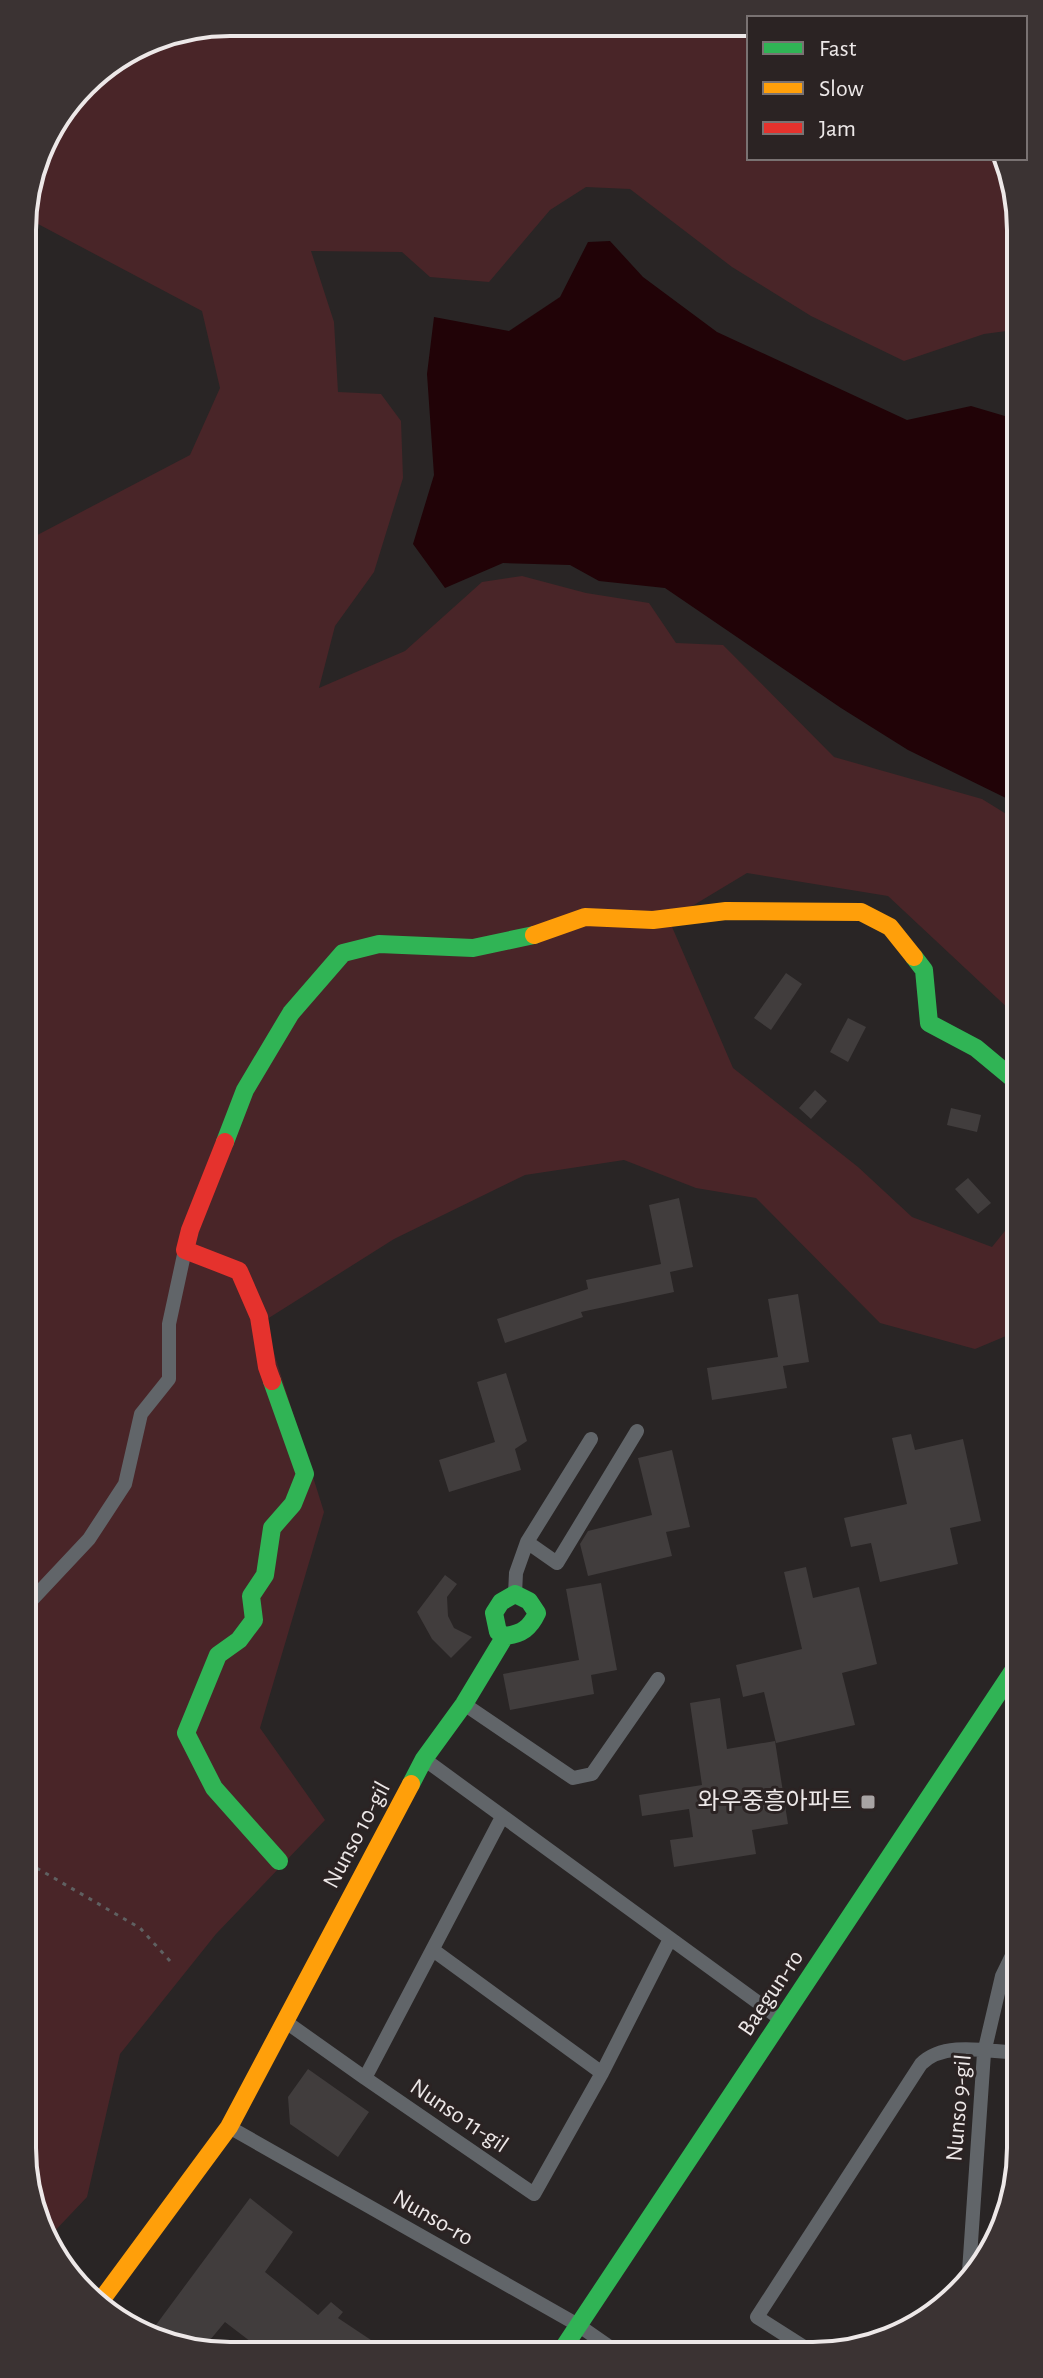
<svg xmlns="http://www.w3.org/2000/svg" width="1043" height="2378" viewBox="0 0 1043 2378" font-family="'Alegreya Sans','Noto Sans KR',sans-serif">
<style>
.green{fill:#492528}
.water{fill:#210307}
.building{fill:#413d3d}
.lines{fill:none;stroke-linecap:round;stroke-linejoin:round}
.path{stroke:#5f6061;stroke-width:3;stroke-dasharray:4 6;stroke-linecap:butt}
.street{stroke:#616569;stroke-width:14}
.fast{stroke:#30b455;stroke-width:18}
.slow{stroke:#ff9f0a;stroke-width:18}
.jam{stroke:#e5322d;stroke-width:18}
.poi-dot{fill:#a8a4a4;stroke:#2b2323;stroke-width:3}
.labels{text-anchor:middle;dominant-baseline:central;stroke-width:6;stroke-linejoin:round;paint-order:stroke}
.poi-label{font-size:24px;fill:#ede8e8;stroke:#2b2323;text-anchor:end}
.street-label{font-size:24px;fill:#ede8e8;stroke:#2b2323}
.rim{fill:none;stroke:#ede8e8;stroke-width:4}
</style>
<rect width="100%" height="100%" fill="#292525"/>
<path class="green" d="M230 22 749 25V158H1003L1014 176V330L984 334 904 361 811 316 732 267 630 189 586 187 550 210 489 282 430 277 402 252 311 251 334 322 338 392 381 394 401 421 403 478 374 572 335 626 319 688 405 651 482 582 522 576 586 593 649 603 676 643 723 645 834 757 982 799 1016 820 1017 1009 1012 1012 888 896 747 873 669 920 733 1068 858 1167 912 1217 992 1247 1017 1216 1018 1331 975 1349 880 1323 756 1198 696 1188 624 1160 525 1175 394 1239 264 1321 324 1512 260 1728 325 1820 216 1934 120 2054 87 2197 50 2236 29 2202 24 542 190 455 220 388 202 311 23 216 44 138 93 74 151 38Z"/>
<path class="water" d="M610 241 643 277 717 332 907 420 971 406 1015 419 1016 803 908 750 841 708 665 588 599 581 570 565 503 563 445 588 413 544 434 475 427 374 434 317 509 331 560 297 588 242Z"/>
<path class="building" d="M786 973 802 984 771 1030 754 1018Z
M848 1018 866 1027 848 1062 830 1052Z
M815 1090 827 1101 811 1119 799 1108Z
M951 1108 981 1115 977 1132 947 1125Z
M968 1178 991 1203 978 1214 955 1189Z
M679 1198 693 1267 670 1272 674 1292 581 1312 583 1317 505 1343 497 1319 588 1289 586 1280 661 1264 649 1205Z
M798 1294 809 1362 783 1366 787 1388 712 1400 707 1368 778 1357 768 1299Z
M506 1373 527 1441 515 1449 521 1470 449 1492 439 1460 495 1442 477 1382Z
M911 1434 915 1450 963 1439 981 1521 950 1528 958 1564 880 1582 871 1543 851 1547 844 1518 907 1504 892 1438Z
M672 1450 690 1527 666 1532 672 1556 588 1576 580 1544 588 1531 652 1515 638 1458Z
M806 1567 813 1598 859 1587 877 1664 842 1673 855 1725 776 1743 764 1692 743 1697 736 1665 802 1649 784 1572Z
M445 1575 457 1584 447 1597 448 1616 454 1628 472 1637 451 1658 432 1639 417 1612Z
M601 1583 617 1670 591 1675 594 1694 510 1710 503 1674 579 1660 566 1589Z
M720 1698 727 1749 775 1741 788 1824 752 1830 756 1854 674 1867 670 1840 693 1837 689 1809 642 1816 639 1795 702 1785 690 1703Z
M308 2069 369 2112 338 2157 290 2124 288 2097Z
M250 2198 293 2232 265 2272 318 2315 331 2302 343 2312 338 2318 371 2340 363 2351 275 2352 270 2348 263 2351 225 2322 200 2352H190L150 2333Z"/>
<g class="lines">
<path class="path" d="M28 1863 140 1928 171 1962"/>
<path class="street" d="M527 1542 557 1563 637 1431
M515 1594 516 1573 527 1542 591 1439
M27 1605 89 1539 125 1484 141 1414 169 1379V1324L185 1250
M464 1704 573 1778 592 1774 658 1679
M424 1759 782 2020
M502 1817 365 2078 534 2194 602 2073 670 1939
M433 1950 602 2073
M286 2022 365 2078
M229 2127 578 2325 614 2350
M968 2286 984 2053 1002 1976 1020 1939
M807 2349 757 2317 921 2064C945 2040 990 2052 1020 2053"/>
<path class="fast" d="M914 957 924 970 929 1023 976 1048 1017 1082
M225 1142 245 1090 291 1013 343 953 379 944 473 948 534 935
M272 1381 305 1474 293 1504 272 1528 265 1575 251 1596 254 1620 239 1640 218 1655 186 1733 214 1788 279 1861
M411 1784 424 1759 464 1704 505 1636C522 1634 530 1628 537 1613L529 1601 515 1594 501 1602 494 1613 498 1632 505 1636
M562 2350 1019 1662"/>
<path class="slow" d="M534 935 585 917 653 920 726 911 861 912 890 927 914 957
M97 2306 229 2127 411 1784"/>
<path class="jam" d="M225 1142 190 1230 185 1250 239 1271 259 1317 267 1367 272 1381"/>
</g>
<rect class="poi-dot" x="860" y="1794" width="16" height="16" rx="4"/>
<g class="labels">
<g class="poi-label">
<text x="852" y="1802">와우중흥아파트</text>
</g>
<g class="street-label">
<text transform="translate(357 1835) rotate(-62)">Nunso 10-gil</text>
<text transform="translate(771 1993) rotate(-56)">Baegun-ro</text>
<text transform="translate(959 2108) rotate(-85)">Nunso 9-gil</text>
<text transform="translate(459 2116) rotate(34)">Nunso 11-gil</text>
<text transform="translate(433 2218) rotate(30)">Nunso-ro</text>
</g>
</g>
<path d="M0 0H1043V2378H0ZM230 36H813A194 194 0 0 1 1007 230V2148A194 194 0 0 1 813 2342H230A194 194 0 0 1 36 2148V230A194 194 0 0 1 230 36Z" fill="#3b3333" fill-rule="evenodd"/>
<path class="rim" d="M230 36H813A194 194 0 0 1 1007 230V2148A194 194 0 0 1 813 2342H230A194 194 0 0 1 36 2148V230A194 194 0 0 1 230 36Z"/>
<rect x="747" y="16" width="280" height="144" fill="#2b2323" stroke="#797272" stroke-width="2"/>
<rect x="763" y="42" width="40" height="12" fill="#30b455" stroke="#797272" stroke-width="2"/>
<text x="819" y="56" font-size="24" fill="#ede8e8">Fast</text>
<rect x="763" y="82" width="40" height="12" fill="#ff9f0a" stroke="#797272" stroke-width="2"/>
<text x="819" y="96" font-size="24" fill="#ede8e8">Slow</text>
<rect x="763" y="122" width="40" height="12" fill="#e5322d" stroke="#797272" stroke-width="2"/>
<text x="819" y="136" font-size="24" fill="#ede8e8">Jam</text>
</svg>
